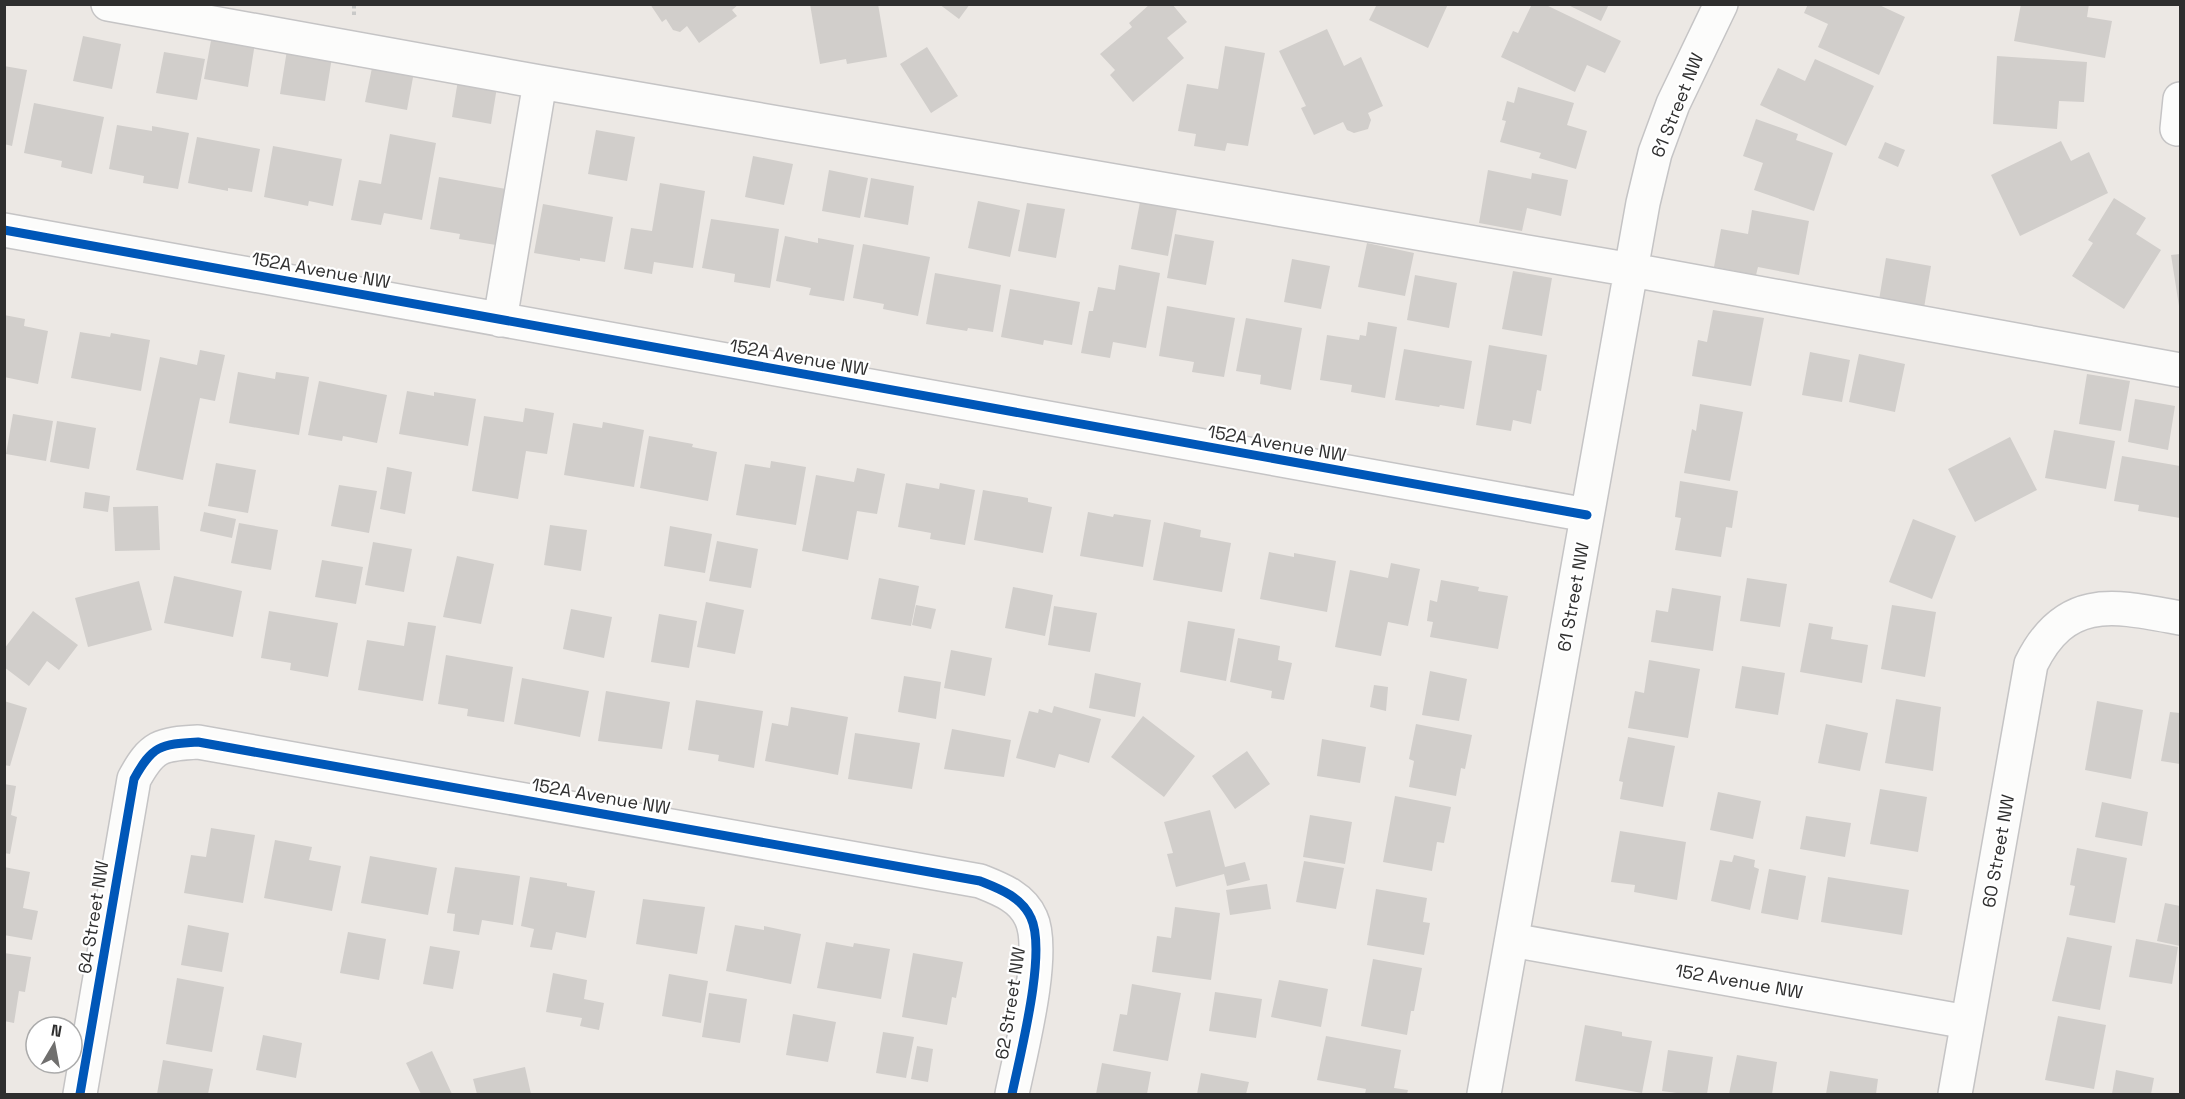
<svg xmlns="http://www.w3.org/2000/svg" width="2185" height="1099" viewBox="0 0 2185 1099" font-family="'Space Grotesk',sans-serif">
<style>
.building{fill:#d1cecb}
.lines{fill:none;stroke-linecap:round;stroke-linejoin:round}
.minor-casing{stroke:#c5c4c5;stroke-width:36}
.path{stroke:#c9c9c8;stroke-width:4;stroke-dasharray:4.5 3;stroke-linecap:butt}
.minor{stroke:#fcfcfb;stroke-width:33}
.cycleway-casing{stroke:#fff;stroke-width:13}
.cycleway{stroke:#0057b8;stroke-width:9}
.labels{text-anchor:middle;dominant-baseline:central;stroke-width:4.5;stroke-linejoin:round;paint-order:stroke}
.street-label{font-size:18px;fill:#2e2e2e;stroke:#fff}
</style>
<rect width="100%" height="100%" fill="#ece8e4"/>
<path class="building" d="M650 4H739L732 10 737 16 699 43 687 26 680 32 673 30 666 19 662 22Z
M810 4H878L887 57 847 64 846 59 820 64Z
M939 4H970L959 19Z
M1150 4H1172L1187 22 1167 38 1184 58 1133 102 1110 75 1115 70 1100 54 1132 27 1129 23Z
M1377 4H1448L1428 48 1369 20Z
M1532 4H1544L1621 41 1605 73 1587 65 1575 92 1501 57 1513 31 1518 33Z
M1566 4H1609L1601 21Z
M1808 4H1877L1905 17 1879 75 1818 47 1828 24 1804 13Z
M2021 4H2089L2087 17 2112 21 2105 58 2014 41Z
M1327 29 1344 66 1361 57 1383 106 1368 113 1371 120 1368 129 1354 133 1347 130 1343 122 1314 135 1301 108 1306 106 1279 51Z
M212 35 255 43 248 87 204 79Z
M83 36 121 44 112 89 73 81Z
M1225 46 1265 53 1248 146 1227 143 1225 151 1194 146 1196 134 1178 131 1187 84 1218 89Z
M927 47 958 96 931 113 900 64Z
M287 50 332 57 325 101 280 94Z
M164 52 205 59 197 100 156 93Z
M1997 56 2087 62 2084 102 2059 101 2057 129 1993 124Z
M1815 59 1874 86 1846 146 1760 105 1778 68 1805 81Z
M373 63 414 72 407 110 365 102Z
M4 66 27 70 12 146 4 144Z
M458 80 497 87 491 124 452 117Z
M1518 87 1574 103 1567 125 1587 131 1576 169 1539 158 1541 153 1500 142 1506 121 1502 120 1507 101 1514 103Z
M34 103 104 117 92 174 61 167 62 161 24 153Z
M1756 119 1798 134 1796 140 1833 153 1814 211 1754 190 1763 163 1743 156Z
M117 125 152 131V126L189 133 178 189 143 183 144 176 109 169Z
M596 130 635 137 627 181 588 174Z
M390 134 436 143 422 220 384 213 381 225 351 220 359 180 381 184Z
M197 137 260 149 252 192 228 188V191L188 183Z
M2061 141 2071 161 2089 152 2108 193 2020 236 1991 175Z
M1885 142 1905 150 1898 167 1878 158Z
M273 146 342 159 333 206 309 201 308 206 264 197Z
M753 156 793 164 784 205 745 197Z
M829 170 868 178 860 218 822 211Z
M1488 170 1531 179 1532 173 1568 180 1561 216 1527 208 1522 231 1479 223Z
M439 177 506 189 496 245 459 239 460 234 430 229Z
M871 178 914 186 908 225 864 217Z
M660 183 705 191 693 268 654 262 652 274 624 269 631 228 652 231Z
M2114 198 2146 218 2136 234 2161 250 2124 309 2072 276 2093 243 2088 240Z
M978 201 1020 210 1010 257 968 248Z
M1140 202 1177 209 1168 256 1131 249Z
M1027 203 1065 209 1056 258 1018 251Z
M543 204 613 217 605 262 580 258V261L534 253Z
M1752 210 1809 221 1799 275 1758 267 1756 275 1714 267 1721 229 1748 234Z
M711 219 779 229 770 288 734 282 735 274 702 268Z
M1175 234 1214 241 1206 285 1167 278Z
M785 236 818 243V238L854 245 844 301 809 295 811 288 776 281Z
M1367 243 1414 253 1405 296 1358 287Z
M863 244 930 257 918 316 883 309 884 304 853 298Z
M2180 254V306H2179L2171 255Z
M1886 258 1931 266 1924 308 1879 300Z
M1292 259 1330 266 1321 309 1284 302Z
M1119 265 1160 273 1146 348 1113 342 1110 358 1081 353 1089 311H1093L1098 287 1115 290Z
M1513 271 1552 278 1542 336 1502 329Z
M935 273 1001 285 993 332 968 328 967 331 926 324Z
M1415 275 1457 283 1449 328 1407 320Z
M1010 289 1080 302 1072 345 1044 340 1043 345 1001 337Z
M1167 306 1235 318 1224 377 1192 372 1194 362 1159 356Z
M1713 310 1764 318 1751 386 1692 376 1698 340 1707 342Z
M4 315 25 319 24 326 48 331 38 384 4 377Z
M1246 318 1302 328 1291 390 1260 384 1261 375 1236 371Z
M1368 322 1397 327 1385 398 1351 392 1352 385 1320 380 1327 335 1359 340 1360 335 1366 336Z
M80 332 110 337 111 333 150 340 141 391 71 378Z
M1489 345 1547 355 1541 391 1537 390 1531 424 1513 420 1511 431 1476 425Z
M1404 349 1472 361 1464 409 1440 405 1439 407 1395 400Z
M200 350 225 355 215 401 200 398 183 480 136 470 160 357 197 365Z
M1810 352 1850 360 1842 402 1802 395Z
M1859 354 1905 364 1895 412 1849 402Z
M238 372 275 379 276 372 309 377 299 435 229 423Z
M2087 374 2130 381 2121 431 2079 424Z
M319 381 387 395 377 443 343 436 342 441 308 435Z
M407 391 434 396V392L476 399 468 446 399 434Z
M2135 399 2175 406 2168 450 2128 442Z
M1700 404 1743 412 1730 481 1684 473 1692 429 1696 431Z
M525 408 554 413 547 454 526 451 518 499 472 491 484 416 523 422Z
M13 414 53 421 46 461 6 454Z
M57 421 96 428 89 469 50 462Z
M603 422 644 430 634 487 564 475 573 423 602 428Z
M2054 430 2115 441 2106 489 2045 478Z
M649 436 693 444 692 447 717 452 708 501 640 488Z
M2010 437 2037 490 1975 522 1948 469Z
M2122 456 2180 466V518L2138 511 2139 505 2114 501Z
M771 461 806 467 796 525 736 515 745 464 770 468Z
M216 463 256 470 248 513 208 506Z
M387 467 412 472 405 514 380 509Z
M857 468 885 474 877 514 857 511 848 560 802 551 816 475 854 482Z
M1680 481 1738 491 1732 528 1726 527 1721 557 1675 550 1681 518 1675 517Z
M906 483 939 489 940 483 975 490 965 545 930 539 931 533 898 527Z
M339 485 377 491 369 533 331 526Z
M983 490 1028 498V502L1052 507 1043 553 974 540Z
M85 492 110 496 108 512 83 508Z
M158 506 160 550 115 551 113 507Z
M204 512 236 519 232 538 200 531Z
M1088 512 1113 517 1114 514 1151 520 1143 567 1080 556Z
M1913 519 1956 536 1932 599 1889 582Z
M1164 522 1201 530 1200 537 1231 543 1222 592 1153 580Z
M239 523 278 530 271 570 231 563Z
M550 525 587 530 581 571 544 565Z
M670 526 712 534 705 573 664 566Z
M717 541 758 549 751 588 709 581Z
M373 542 412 549 404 592 365 585Z
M1269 552 1294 557V553L1336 561 1327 612 1260 599Z
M457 556 494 564 481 624 443 617Z
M322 560 363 567 356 604 315 597Z
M1391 563 1420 569 1408 626 1388 622 1381 656 1335 647 1350 570 1388 578Z
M174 576 242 591 233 637 164 623Z
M879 578 919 586 911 626 871 619Z
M1747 578 1787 584 1780 627 1740 621Z
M1441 580 1479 587 1478 591 1508 596 1498 649 1430 637 1433 622 1427 621 1430 600 1437 602Z
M139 581 152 630 88 647 75 598Z
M1013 587 1053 595 1045 636 1005 628Z
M1672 588 1721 596 1713 651 1651 642 1656 610 1668 612Z
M706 602 744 610 735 654 697 647Z
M916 605 936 609 931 629 912 625Z
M1892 605 1936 612 1925 677 1881 669Z
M1054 606 1097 613 1090 652 1048 645Z
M571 609 612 617 604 658 563 649Z
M33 611 78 645 59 670 47 661 29 686 4 667V649Z
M269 611 338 623 328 677 290 670 291 663 261 658Z
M659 614 697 621 689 668 651 662Z
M1188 621 1235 629 1226 681 1180 672Z
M408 622 436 626 423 701 358 690 367 640 404 646Z
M1809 623 1833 627 1831 639 1868 645 1862 683 1800 672Z
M1238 638 1280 646 1278 660 1292 663 1284 700 1271 698 1272 691 1230 682Z
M951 650 992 658 985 696 944 688Z
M446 655 513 667 504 722 467 716 468 709 438 704Z
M1649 660 1700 669 1688 738 1628 728 1635 691 1644 693Z
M1742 666 1785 673 1778 715 1735 708Z
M1430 671 1467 679 1459 721 1422 715Z
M1095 673 1141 683 1135 717 1089 708Z
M904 676 941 682 936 719 898 712Z
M522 678 589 691 580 737 514 724Z
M1374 685 1388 687 1386 711 1370 707Z
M606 691 670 702 662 749 598 741Z
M1896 699 1941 707 1933 771 1885 763Z
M696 700 763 711 754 768 718 761 719 755 688 750Z
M4 701 27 708 10 766 4 765Z
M2097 701 2143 710 2131 779 2085 770Z
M1054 706 1101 719 1089 763 1059 754 1055 768 1016 758 1029 711 1038 713 1039 709 1052 713Z
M791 707 848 717 838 775 765 761 772 723 788 726Z
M2170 712 2180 713V764L2161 761Z
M1143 716 1195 756 1164 797 1111 757Z
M1416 724 1472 735 1465 769 1461 768 1456 796 1409 787 1414 761 1409 759Z
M1826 724 1868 733 1860 771 1818 763Z
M952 729 1011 740 1004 777 944 769Z
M855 733 920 743 912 789 848 779Z
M1628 737 1675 746 1663 807 1620 799 1623 782 1619 781Z
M1322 739 1366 747 1360 783 1317 776Z
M1247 751 1270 784 1235 809 1212 776Z
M4 784 16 786 11 815 17 817 10 854 4 853Z
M1880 789 1927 797 1918 852 1870 844Z
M1718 792 1761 801 1753 839 1710 830Z
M1395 796 1451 807 1444 843 1437 842 1432 871 1383 862Z
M2102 802 2148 812 2142 846 2095 837Z
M1210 810 1225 867 1245 862 1250 880 1227 886 1224 874 1176 887 1167 854 1173 853 1164 822Z
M1310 815 1352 822 1345 864 1303 857Z
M1806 816 1851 823 1845 857 1800 849Z
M211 828 255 835 243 903 184 893 191 855 206 857Z
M1620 831 1686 842 1677 900 1634 892 1635 885 1611 882Z
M275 840 312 847 309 860 341 866 332 911 264 898Z
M2077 848 2127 858 2115 923 2069 915 2075 886 2070 885Z
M1734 855 1755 860 1754 867 1759 869 1750 910 1711 901 1720 860 1732 862Z
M370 856 437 868 428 915 361 903Z
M1304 861 1344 868 1336 909 1296 902Z
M4 867 30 872 23 908 38 911 32 940 4 935Z
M455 867 520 876 513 925 482 920 479 935 453 931 455 914 447 913Z
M1769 869 1806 876 1798 920 1761 913Z
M530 877 567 883V886L595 891 586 938 556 932 552 950 530 947 534 929 521 926Z
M1828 877 1909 890 1902 935 1821 922Z
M1267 884 1271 909 1230 915 1226 890Z
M1376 889 1427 898 1423 922 1430 923 1424 955 1367 945Z
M643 899 705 907 697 954 636 944Z
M2165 903 2180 906V946L2157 941Z
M1175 907 1220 913 1211 980 1152 972 1157 936 1171 938Z
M188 925 229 933 222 972 181 965Z
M735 925 764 930V926L801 934 791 984 726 971Z
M348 932 386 939 379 980 340 973Z
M2067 937 2112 946 2100 1010 2052 1001Z
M2136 939 2178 947 2172 984 2129 977Z
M826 942 853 947 854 943 890 949 881 999 817 988Z
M430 946 460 951 453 989 423 984Z
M4 953 31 957 25 992 19 991 14 1023 4 1021Z
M913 953 963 962 956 998 952 997 947 1025 902 1017Z
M1373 959 1422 968 1414 1011H1411L1407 1035 1361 1026Z
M553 973 587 980 584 999 604 1003 599 1030 580 1026 582 1018 546 1012Z
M669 974 708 981 701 1023 662 1016Z
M177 978 224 987 212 1052 166 1044Z
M1279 980 1328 989 1321 1027 1271 1017Z
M1132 984 1181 993 1168 1061 1113 1051 1120 1014 1127 1015Z
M1215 992 1262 999 1256 1038 1209 1031Z
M709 993 747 999 740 1043 702 1037Z
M793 1014 836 1022 828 1062 786 1055Z
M2058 1016 2106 1025 2094 1089 2045 1080Z
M1585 1025 1622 1032V1036L1652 1041 1642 1093 1575 1081Z
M883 1032 914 1037 906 1078 876 1073Z
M263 1035 302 1043 296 1078 256 1070Z
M1326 1036 1401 1050 1394 1088 1408 1090 1407 1094H1365L1366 1089 1317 1080Z
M917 1046 933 1049 928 1082 911 1079Z
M1668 1050 1713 1057 1707 1094H1684L1662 1091Z
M432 1051 452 1094H421L406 1063Z
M1737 1055 1777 1062 1772 1094H1729Z
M163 1060 213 1069 208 1094H157Z
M1102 1063 1151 1072 1147 1094H1096Z
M525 1067 531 1094H477L473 1079Z
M2116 1070 2154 1078 2151 1094H2112Z
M1830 1071 1878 1079 1876 1094H1826Z
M1201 1073 1249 1082 1246 1094H1197Z"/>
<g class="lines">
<g class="minor-casing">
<path id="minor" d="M108 4 540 82 1632 270 2180 370
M2177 129 2180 99
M4 230 1587 515
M500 320 540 82
M1512 940 1967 1022
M80 1094 134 779C152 746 160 744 198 742L980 881C1000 889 1022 897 1031 918 1047 952 1020 1055 1012 1094
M1484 1094 1643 203 1655 153 1673 104 1721 4
M1955 1094 2031 664C2066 593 2115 606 2180 618"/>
</g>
<path class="path" d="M354 4V15"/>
<use href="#minor" class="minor"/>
<g class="cycleway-casing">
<path id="cycleway" d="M4 230 1587 515
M80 1094 134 779C152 746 160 744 198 742L980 881C1000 889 1022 897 1031 918 1047 952 1020 1055 1012 1094"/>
</g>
<use href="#cycleway" class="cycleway"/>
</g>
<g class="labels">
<g class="street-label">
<text transform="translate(1677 105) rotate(-68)">61 Street NW</text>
<text transform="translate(321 270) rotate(10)">152A Avenue NW</text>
<text transform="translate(799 357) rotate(10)">152A Avenue NW</text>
<text transform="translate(1277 443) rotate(10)">152A Avenue NW</text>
<text transform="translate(1573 597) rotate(-80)">61 Street NW</text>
<text transform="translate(601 796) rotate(10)">152A Avenue NW</text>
<text transform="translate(1998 851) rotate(-80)">60 Street NW</text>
<text transform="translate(93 917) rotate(-81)">64 Street NW</text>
<text transform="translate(1739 981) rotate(10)">152 Avenue NW</text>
<text transform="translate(1010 1003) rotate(-81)">62 Street NW</text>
</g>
</g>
<rect width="2185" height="1099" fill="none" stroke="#2e2e2e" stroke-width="12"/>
<g transform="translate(54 1045) rotate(10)"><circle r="28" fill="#ffffff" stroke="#ababab" stroke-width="1.5"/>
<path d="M0-4.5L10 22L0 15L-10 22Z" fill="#706f6e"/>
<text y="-9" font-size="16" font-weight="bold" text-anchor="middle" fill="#2e2e2e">N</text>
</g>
</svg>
